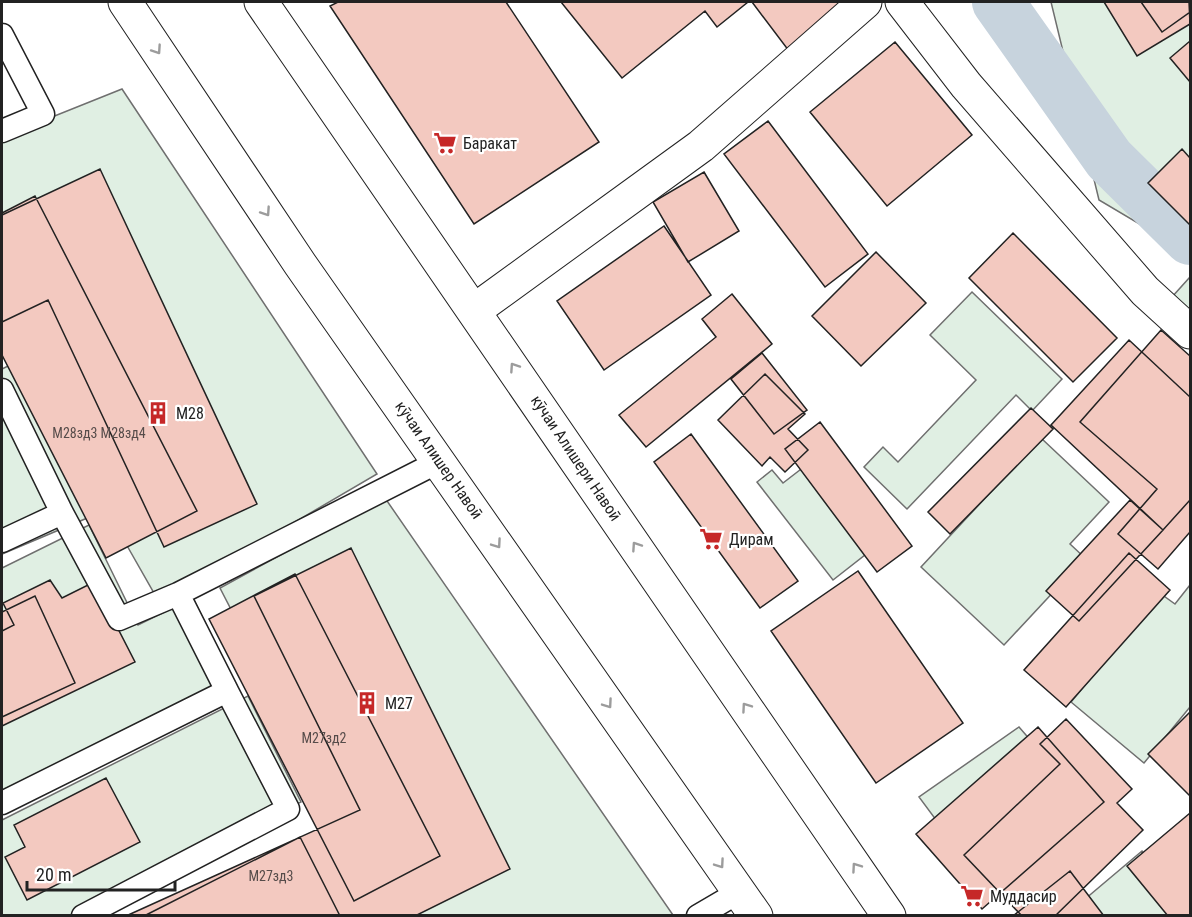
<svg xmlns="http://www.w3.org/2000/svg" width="1192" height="917" viewBox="0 0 1192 917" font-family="'Roboto Condensed',sans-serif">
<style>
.green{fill:#e0efe3;stroke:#6f6f6f;stroke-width:1.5}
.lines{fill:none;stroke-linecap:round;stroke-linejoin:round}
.canal{stroke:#c7d3dd;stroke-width:52}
.building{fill:#f3c9c0;stroke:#222;stroke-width:1.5}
.lane-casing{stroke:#222;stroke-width:25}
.street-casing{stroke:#222;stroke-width:35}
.secondary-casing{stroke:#222;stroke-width:35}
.lane{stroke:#fff;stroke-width:22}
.street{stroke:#fff;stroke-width:33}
.secondary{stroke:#fff;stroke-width:33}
.oneway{stroke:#9c9c9c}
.labels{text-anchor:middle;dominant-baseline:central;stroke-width:4.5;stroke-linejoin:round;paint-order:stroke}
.number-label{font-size:14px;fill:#564c4a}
.poi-label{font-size:16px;fill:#222;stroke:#fff;text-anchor:start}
.street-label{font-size:16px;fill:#222;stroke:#fff}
</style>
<rect width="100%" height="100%" fill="#fff"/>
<path class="green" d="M1051 2H1190V254L1099 200Z
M122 89 377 474 194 581 154 593 109 514 26 343 2 354V137Z
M1190 277V349L1154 317Z
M972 292 1062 379 1032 411 1016 395 907 509 864 467 883 447 898 462 976 380 930 335Z
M20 360 92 516 2 554V369Z
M1041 438 1109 502 1070 544 1085 558 1004 645 921 567Z
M818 456 884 540 833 580 757 482 772 470 783 483Z
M385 498 673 915H228L353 846 220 588Z
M89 525 138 625 193 598 237 688 2 803V568Z
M1190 585V707L1144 763 1071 702 1161 594 1175 604Z
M248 696 301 802 75 915 2 916V820Z
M1019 727 1052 765 959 851 919 797Z
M1142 851 1190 910V916H1065Z"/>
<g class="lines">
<path class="canal" d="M998 2 1109 159 1190 239"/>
</g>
<path class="building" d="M338 2H506L599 142 474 224 330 6Z
M561 2H748L717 27 705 11 622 78Z
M752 2H863L792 55Z
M1104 2H1189L1190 24 1137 56Z
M1141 2H1190V12L1162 32Z
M1190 41V82L1170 58Z
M895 42 972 135 887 206 810 112Z
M768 121 868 254 825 287 724 154Z
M1182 149 1190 158V225L1148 183Z
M100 169 257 504 164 547 48 300 2 322V215Z
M704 172 739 231 688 262 653 202Z
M35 196 197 511 106 558 2 355V213Z
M664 226 711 295 604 370 557 301Z
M1013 233 1117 338 1073 382 969 278Z
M876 252 926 303 861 366 812 316Z
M732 294 772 344 646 447 619 415 716 337 702 319Z
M1161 330 1190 356V532L1158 569 1118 534 1157 489 1080 422Z
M1129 340 1190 397V500L1163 530 1051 425Z
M762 353 807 410 774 434 731 379Z
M765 374 805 414 788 429 808 450 785 472 770 457 762 466 718 420Z
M1031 408 1053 429 950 534 928 512Z
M820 422 912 546 877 572 785 449Z
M691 434 798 581 760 608 654 462Z
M1130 500 1163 530 1079 621 1046 591Z
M351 548 510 869 415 916H126L360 810 254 596Z
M1129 553 1170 590 1066 707 1024 670Z
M858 571 963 723 876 783 771 631Z
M295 574 440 856 354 901 209 619Z
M50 580 62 598 94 582 135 662 2 726V631L14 625 3 603Z
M35 596 75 683 2 717V612Z
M1190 712V796L1148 754Z
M1066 719 1132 789 1117 803 1143 830 1055 916H1022L964 855 1060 764 1040 744Z
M1038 727 1104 802 982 909 916 834Z
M106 778 140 842 27 900 5 857 25 847 14 825Z
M1190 813V916H1168L1127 866Z
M300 837 340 916H144Z
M1070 871 1104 916H1013Z"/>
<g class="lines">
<g class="lane-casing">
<path id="lane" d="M2 35 43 114 2 131
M2 390 62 513 119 619 178 594 440 461
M2 541 62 513
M2 803 227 691 178 594
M83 916 288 809 227 691
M698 916 739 892"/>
</g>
<g class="street-casing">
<path id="street" d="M902 2 966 85 1145 291 1190 332
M475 310 701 146 865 2"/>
</g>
<g class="secondary-casing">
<path id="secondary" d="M125 2 300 264 756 916
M261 2 889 916"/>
</g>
<use href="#lane" class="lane"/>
<use href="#street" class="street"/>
<use href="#secondary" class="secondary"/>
</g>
<defs><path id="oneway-chevron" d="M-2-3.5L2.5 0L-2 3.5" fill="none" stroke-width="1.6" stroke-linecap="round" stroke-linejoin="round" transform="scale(1.5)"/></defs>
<g class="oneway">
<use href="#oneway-chevron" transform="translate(157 50) rotate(56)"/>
<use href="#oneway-chevron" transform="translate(266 212) rotate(56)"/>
<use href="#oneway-chevron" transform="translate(514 367) rotate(-124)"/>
<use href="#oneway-chevron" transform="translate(497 544) rotate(55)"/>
<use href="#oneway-chevron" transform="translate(636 546) rotate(-124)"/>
<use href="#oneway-chevron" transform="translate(608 704) rotate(55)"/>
<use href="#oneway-chevron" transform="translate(746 707) rotate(-125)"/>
<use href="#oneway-chevron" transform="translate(720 864) rotate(55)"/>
<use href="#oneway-chevron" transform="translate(856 867) rotate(-125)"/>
</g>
<defs>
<g id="supermarket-bare" transform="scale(1.8)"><path d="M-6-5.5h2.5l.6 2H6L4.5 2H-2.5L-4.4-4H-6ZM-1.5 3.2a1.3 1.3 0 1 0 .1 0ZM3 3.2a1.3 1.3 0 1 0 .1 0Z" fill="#c62828" stroke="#fff" stroke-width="2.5" paint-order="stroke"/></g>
<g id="building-bare" transform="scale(1.8)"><path d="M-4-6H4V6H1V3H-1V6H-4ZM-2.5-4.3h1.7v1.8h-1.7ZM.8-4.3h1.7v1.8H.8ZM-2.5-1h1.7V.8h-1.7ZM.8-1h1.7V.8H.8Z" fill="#c62828" stroke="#fff" stroke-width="2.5" paint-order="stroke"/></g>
</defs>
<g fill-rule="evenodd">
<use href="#supermarket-bare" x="445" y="143"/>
<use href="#building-bare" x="158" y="413"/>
<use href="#supermarket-bare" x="711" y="539"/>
<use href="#building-bare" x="367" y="703"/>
<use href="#supermarket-bare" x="972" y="896"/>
</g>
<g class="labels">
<g class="number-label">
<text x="99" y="433">М28зд3 М28зд4</text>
<text x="324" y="738">М27зд2</text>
<text x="271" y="876">М27зд3</text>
</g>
<g class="poi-label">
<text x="463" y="143">Баракат</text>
<text x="176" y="413">М28</text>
<text x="729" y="539">Дирам</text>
<text x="385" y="703">М27</text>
<text x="990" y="896">Муддасир</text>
</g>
<g class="street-label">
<text transform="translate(576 458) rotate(56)">кӯчаи Алишери Навоӣ</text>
<text transform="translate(439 460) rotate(55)">кӯчаи Алишер Навоӣ</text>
</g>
</g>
<rect width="1192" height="917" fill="none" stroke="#222222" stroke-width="6"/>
<path d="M27 881v9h148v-9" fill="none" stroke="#222222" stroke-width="3"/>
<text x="36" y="881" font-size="18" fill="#222222" stroke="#ffffff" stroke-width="4.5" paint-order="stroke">20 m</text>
</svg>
